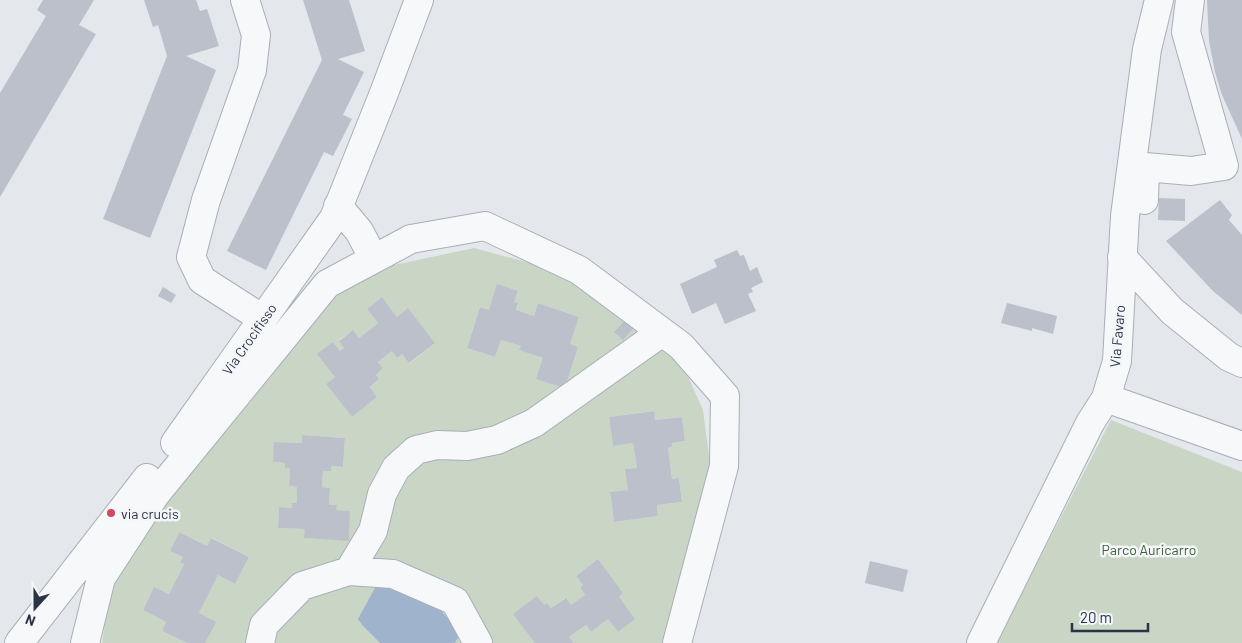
<svg xmlns="http://www.w3.org/2000/svg" width="1242" height="643" viewBox="0 0 1242 643" font-family="Barlow,sans-serif">
<style>
.green{fill:#c9d6c5;fill-rule:evenodd}
.water{fill:#9fb4cc}
.building{fill:#bbc0ca}
.lines{fill:none;stroke-linecap:round;stroke-linejoin:round}
.minor-casing{stroke:#a9aeb7;stroke-width:30}
.minor{stroke:#f7f8fa;stroke-width:28}
.poi-dot{fill:#d1495b;stroke:#f4f6f9;stroke-width:2}
.labels{text-anchor:middle;dominant-baseline:central;stroke-width:5;stroke-linejoin:round;paint-order:stroke}
.street-label{font-size:14px;fill:#2b3445;stroke:#f4f6f9}
.poi-label{font-size:14px;fill:#2b3445;stroke:#f4f6f9;text-anchor:start}
.park-label{font-size:14px;fill:#3f6138;stroke:#f4f6f9}
</style>
<rect width="100%" height="100%" fill="#e4e7ec"/>
<path class="green" d="M474 248 530 263 622 307 681 361 703 410 713 486 672 643H574L569 637 586 625 591 632 608 619 618 632 619 597 623 593 598 559 576 576 583 585 580 587 585 595 571 605 565 598 551 608 547 603 535 643H455L461 633 363 626 380 643H205L199 613 218 575 235 584 249 557 212 538 207 546 179 532 170 551 183 557 181 563 184 564 169 594 154 587 143 610 166 622 162 631 187 643H102L112 579 171 486 329 298 389 266ZM518 291 514 302 518 304 516 310 534 316 538 303 579 317 570 344 578 347 565 388 543 358 520 350 521 346 501 340 495 357 467 348 480 307 489 310ZM382 297 397 317 408 309 435 343 410 363 402 354 397 358 392 351 378 362 383 368 376 375 379 379 370 387 377 397 352 417 326 384 335 377 333 342 340 351 344 348 339 340 353 330 359 338 378 323 367 309ZM653 411 655 420 682 417 685 441 672 443V447L668 448 672 479 679 478 682 502 657 505 658 516 614 522 610 493 628 490 626 469 637 468 633 443 613 446 609 417ZM302 435 345 438 343 467 331 466V471H323L322 487 330 488 329 505H336V510L350 511 349 540 305 538V529L278 528 279 507 292 508V503H297V487L289 486 290 468H285V463L273 462 275 442 302 443Z
M1111 420 1242 472V643H996Z"/>
<path class="water" d="M376 586 420 594 433 602 461 633 455 643H380L363 626 358 619Z"/>
<path class="building" d="M43 0H94L79 25 96 34 0 197V93L46 16 37 10Z
M144 0H196L200 11 207 9 219 46 186 56 216 70 150 238 103 219 167 56 158 25 153 27Z
M303 0H349L365 51 338 59 364 72 343 115 352 119 333 156 324 152 266 270 227 251 322 60Z
M1207 0H1242V139L1222 95 1215 72 1209 41Z
M1159 198 1185 199V221L1158 220Z
M1220 200 1232 215 1229 220 1242 235V315L1213 291 1166 241Z
M737 250 740 256 744 255 750 271 757 267 763 282 751 288 753 292 748 294 756 311 725 324 716 303 692 314 680 284 717 267 714 260Z
M497 284 518 291 514 302 518 303 516 310 534 316 538 303 579 317 570 344 578 347 565 388 536 379 543 358 519 350 521 346 501 340 495 357 467 348 480 307 489 310Z
M163 287 176 295 171 303 158 296Z
M382 297 397 317 408 308 435 343 409 363 402 354 397 358 392 351 378 362 383 368 376 375 379 379 370 387 377 397 352 417 326 384 335 377 317 354 333 342 340 351 344 348 339 341 353 330 359 338 378 323 367 309Z
M1007 303 1057 316 1053 334 1032 328V331L1001 323Z
M628 317 637 324 623 340 614 332Z
M654 411 655 420 682 417 685 441 672 443V447L668 448 672 479 679 478 682 502 657 505 658 516 614 522 610 492 628 490 625 469 637 468 633 443 613 446 609 417Z
M302 435 345 438 343 467 331 466V471H323L322 487 330 488 329 505H337L336 510 350 511 349 541 304 538 305 529 278 528 279 507 292 508V503H297V487L289 486 290 468H285V463L273 462 274 442 302 443Z
M179 532 207 546 211 538 249 557 235 584 218 575 199 613 216 622 205 643H187L162 631 166 622 143 610 154 587 169 594 184 564 180 563 183 557 170 551Z
M598 559 623 593 619 597 635 619 618 632 608 619 591 632 586 625 569 637 574 643H535L513 614 537 596 544 605 547 603 551 608 566 598 571 605 585 595 580 587 583 585 576 576Z
M870 561 908 570 903 592 865 583Z"/>
<g class="lines">
<g class="minor-casing">
<path id="minor" d="M245 0 256 35 252 70 206 200 191 257 202 280 263 319
M1144 200 1145 167 1191 171 1224 166 1186 32 1190 0
M338 206 359 231 374 259
M1122 257 1172 311 1229 357 1242 363
M1106 398 1242 446
M175 443 334 218 384 93 419 0
M349 571 373 531 382 494 396 468 416 450 437 445 467 446 497 440 534 423 662 332
M19 643 147 478
M85 643 101 578 155 495 327 284 411 239 485 226 579 270 681 346 725 396 724 466 677 643
M260 643 264 625 302 586 349 571 393 574 455 601 478 643
M981 643 1090 423 1106 398 1117 361 1125 216 1147 49 1159 0"/>
</g>
<use href="#minor" class="minor"/>
</g>
<circle class="poi-dot" cx="111" cy="513" r="5"/>
<g class="labels">
<g class="street-label">
<text transform="translate(1117 336) rotate(-85)">Via Favaro</text>
<text transform="translate(249 339) rotate(-55)">Via Crocifisso</text>
</g>
<g class="poi-label">
<text x="121" y="513">via crucis</text>
</g>
<g class="park-label">
<text x="1149" y="549">Parco Auricarro</text>
</g>
</g>
<g transform="translate(35 608) rotate(201)" stroke="#f4f6f9" stroke-width="4" paint-order="stroke">
<path d="M0-4L9 19L0 12L-9 19Z" fill="#2b3445"/>
<text y="-8" font-size="14" font-weight="bold" text-anchor="middle" fill="#2b3445">N</text>
</g>
<path d="M1072 623v8h76v-8" fill="none" stroke="#2b3445" stroke-width="2.5"/>
<text x="1080" y="623" font-size="15" fill="#2b3445" stroke="#f4f6f9" stroke-width="4" paint-order="stroke">20 m</text>
</svg>
